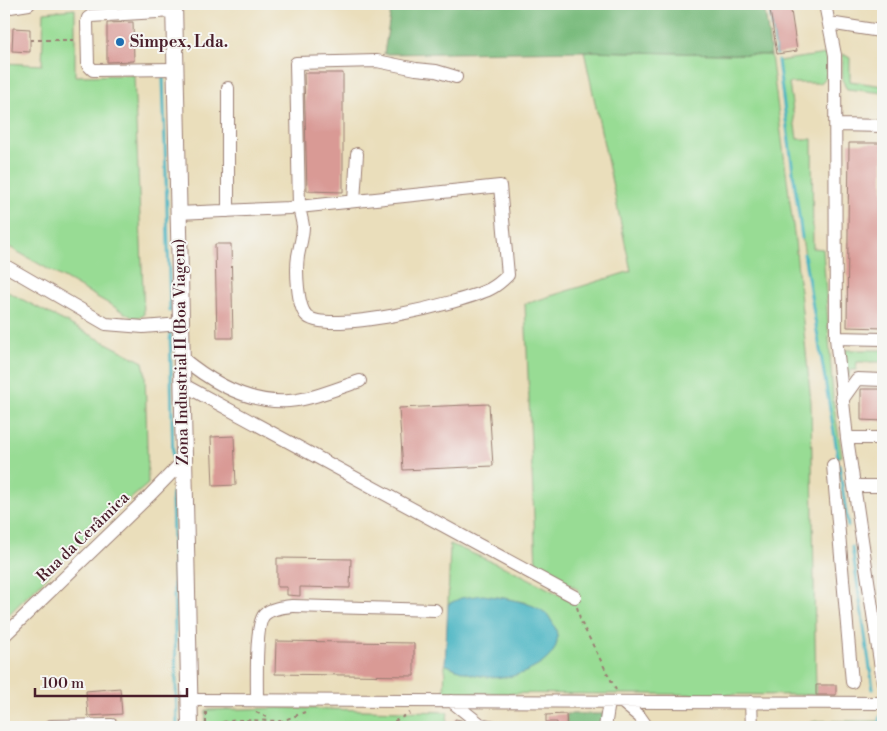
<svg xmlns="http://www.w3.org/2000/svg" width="887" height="731" viewBox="0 0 887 731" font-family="'Libre Bodoni',serif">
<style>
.green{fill:#98dc94;stroke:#717e60}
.forest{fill:#7abc7e;stroke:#626e54}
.water{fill:#47b4c2;stroke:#486a76}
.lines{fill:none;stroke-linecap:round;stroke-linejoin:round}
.stream{stroke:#47b4c2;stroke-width:3}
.building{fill:#d99a95}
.minor-casing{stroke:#9a7e73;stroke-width:14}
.major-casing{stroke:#9a7e73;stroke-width:18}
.path{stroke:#9a7e73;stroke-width:2;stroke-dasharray:4 4;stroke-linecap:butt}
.minor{stroke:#fff;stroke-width:12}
.major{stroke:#fff;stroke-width:16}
.poi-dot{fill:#1f6fb2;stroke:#f6f6f2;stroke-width:2}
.labels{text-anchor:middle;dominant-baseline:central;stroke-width:4;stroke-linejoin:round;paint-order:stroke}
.poi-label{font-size:16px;font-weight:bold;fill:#4a1f2b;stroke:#f6f6f2;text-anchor:start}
.street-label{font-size:16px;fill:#4a1f2b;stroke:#f6f6f2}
</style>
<rect width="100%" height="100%" fill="#f6f6f2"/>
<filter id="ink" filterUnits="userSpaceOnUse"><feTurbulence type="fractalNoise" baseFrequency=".02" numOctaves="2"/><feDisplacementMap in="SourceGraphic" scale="10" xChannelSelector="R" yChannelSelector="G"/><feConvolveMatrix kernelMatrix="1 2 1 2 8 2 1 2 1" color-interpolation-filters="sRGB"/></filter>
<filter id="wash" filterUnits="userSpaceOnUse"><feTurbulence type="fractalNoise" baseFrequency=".0096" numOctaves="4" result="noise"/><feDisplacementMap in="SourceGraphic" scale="20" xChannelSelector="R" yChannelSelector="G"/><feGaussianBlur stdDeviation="1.12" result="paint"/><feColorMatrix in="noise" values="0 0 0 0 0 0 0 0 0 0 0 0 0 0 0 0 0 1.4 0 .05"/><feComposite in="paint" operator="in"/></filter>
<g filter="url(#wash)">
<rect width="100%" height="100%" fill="#eadebb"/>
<path class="green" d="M75 9V76L134 75 144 314 141 317H132L4 244V63L42 65 44 12Z
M584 51 771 55 795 241 811 402 816 695 444 693 445 664 459 670 527 603C498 596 477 592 448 604L450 544 516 572 572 601 579 590 536 566 525 304 631 271Z
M826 54C826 65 830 78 820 83H789L797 139H812L813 248 823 249 833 399 842 456 838 457 802 238 778 61Z
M843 54 850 58V81L883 86V93L847 89C840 81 843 65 843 54Z
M4 290 143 362 145 371 148 484 101 524 4 619Z
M845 350H883V362H857L856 370H851L844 386Z
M280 708 448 712 446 727H205L206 710Z
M817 721H883V727H790Z"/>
<path class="forest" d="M392 4H764L771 55 584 51 384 54Z
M566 714H603L605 727H567Z"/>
<path class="water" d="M483 595C503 598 533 601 548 615 550 618 552 622 554 625 569 655 529 675 505 677 484 679 463 673 445 664L448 604 461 598Z"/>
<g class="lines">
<path class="stream" d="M769 4 777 54
M778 61 802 238
M163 77 170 311
M804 254 838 457
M170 329 173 463
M839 465 848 526
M172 493 177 727
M852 547 873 689
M879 727 880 717"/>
</g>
<g id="blocks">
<path class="building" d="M769 4H790L797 51 777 54Z
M133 22 134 61 107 62V23Z
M13 28 30 29V52L12 51Z
M304 73H343V192L307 191Z
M849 143H883V328L847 327Z
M215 244H231L233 338H217Z
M861 389H883V421L861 420Z
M489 404 493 466 403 470 399 408Z
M234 436 236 485 213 486 211 437Z
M277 558 351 559 350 588 300 587V596L287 595V587H277Z
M276 641 414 643V676L275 674Z
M816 685H836V695H816Z
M120 688 122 714 88 716 86 691Z
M566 714 567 727H557V722H546V715Z
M455 719 461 720 468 725V727H455Z"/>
</g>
</g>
<g filter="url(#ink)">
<use href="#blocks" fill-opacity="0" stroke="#9a7e73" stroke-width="1"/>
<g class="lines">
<g class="minor-casing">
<path id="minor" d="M825 4 835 55 836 338 883 339
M4 8 29 4
M174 11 91 16 88 18 87 22 88 65 93 70 175 69
M829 23 880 31 883 38
M837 125 883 126
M354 201 357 154
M228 211V88
M178 213 289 208C359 201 429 194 500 186L508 275C502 281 498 285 490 289 464 302 324 337 306 315 297 305 296 269 298 256 300 245 303 236 303 226 302 219 300 213 299 207L296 63 377 61 416 69 436 71 456 77
M4 265 106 324 143 327 181 324
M836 338 847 438 883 682
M181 357C211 382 249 404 289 401 313 399 338 388 360 381
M182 384 575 597
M842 400 857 379 883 380
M847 438H883
M833 465 852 682
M854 486H883
M4 636 149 496 184 460
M190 700 883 703
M257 700C257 684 255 625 264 615 271 608 283 607 293 606L435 610
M451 701 480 724 495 727
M622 702 640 717 647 727
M751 702 752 727
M52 727 51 726 112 725V727
M605 727 609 702"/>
</g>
<g class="major-casing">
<path id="major" d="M174 4 190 727"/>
</g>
<path class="path" d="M30 40H78
M577 607 581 622 616 690
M206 712V727
M256 712 270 719
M216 727 223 722 239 720 282 721 335 727
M273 727 282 721 305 712
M389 727 393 722 410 713"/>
<use href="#minor" class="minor"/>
<use href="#major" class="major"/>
</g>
</g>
<circle class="poi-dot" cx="120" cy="42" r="5"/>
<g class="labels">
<g class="poi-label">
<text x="130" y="42">Simpex, Lda.</text>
</g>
<g class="street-label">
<text transform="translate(181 352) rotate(-91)">Zona Industrial II (Boa Viagem)</text>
<text transform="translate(83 537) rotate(-44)">Rua da Cerâmica</text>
</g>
</g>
<rect width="887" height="731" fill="none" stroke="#f6f6f2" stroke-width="20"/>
<path d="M35 688v8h152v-8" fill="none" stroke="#4a1f2b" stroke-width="2.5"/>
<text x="42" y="688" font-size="15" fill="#4a1f2b" stroke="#f6f6f2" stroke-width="4" paint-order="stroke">100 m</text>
</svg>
